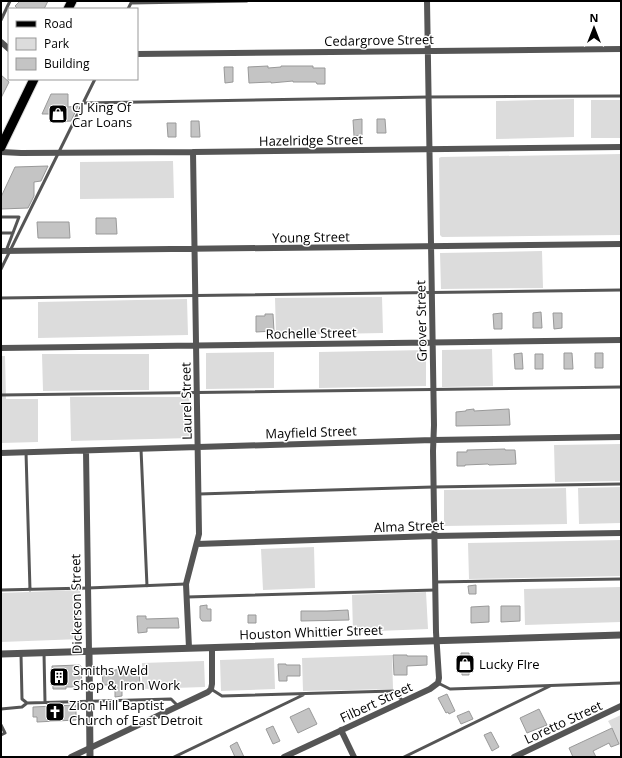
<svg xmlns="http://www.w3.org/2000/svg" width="622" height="758" viewBox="0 0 622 758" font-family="'Open Sans',sans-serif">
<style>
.green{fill:#dcdcdc}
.building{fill:#c4c4c4;stroke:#999}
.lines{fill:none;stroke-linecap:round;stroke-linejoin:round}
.primary-casing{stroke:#dbdbdb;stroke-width:11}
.service{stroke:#555;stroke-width:3}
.minor{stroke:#555;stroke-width:6}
.tertiary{stroke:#555;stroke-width:7}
.primary{stroke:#000;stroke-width:9}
.labels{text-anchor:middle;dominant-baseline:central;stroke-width:3;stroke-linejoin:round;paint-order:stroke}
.street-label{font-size:13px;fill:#000;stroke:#fff}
.poi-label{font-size:13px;fill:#000;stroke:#fff;text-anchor:start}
</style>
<rect width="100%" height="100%" fill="#fff"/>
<path class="green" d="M574 99V137L496 139V101Z
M591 100H621V138H591Z
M621 154V235L442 237 440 235 439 158 441 157Z
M173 161 174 198 80 199V162Z
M542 251 543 288 441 289 440 253Z
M382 297 383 333 276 335 275 298Z
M187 299 188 335 38 338V302Z
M492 349 493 386 442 387V350Z
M426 350V386L319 388V352Z
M274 352V388L206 389V353Z
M42 354H149V390L43 391Z
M1 356H5L6 399H38V442L1 443Z
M70 397H189L191 438 71 441Z
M621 444V481L555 482 554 445Z
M621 487V523L579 524 578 488Z
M566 488 567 524 444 526V490Z
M621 540V576L469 579 468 543Z
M314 547 315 588 263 590 261 549Z
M621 587V622L525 625 524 589Z
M80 590 81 639 1 642V593Z
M426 592 428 629 353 632 352 595Z
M392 655 393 689 303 691 302 658Z
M274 658 275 689 221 691 220 660Z
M204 661 205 687 142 689V663Z
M621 715V748L612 728 608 721Z"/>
<path class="building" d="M20 1H48L44 9H18L15 6Z
M268 66V68L281 67V66H313V68H325V84H317L316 82H293V81L271 83V82L249 83 248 67Z
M224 67H233V82L225 83Z
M1 75 9 82 1 98Z
M51 94H68V107L78 106 71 121 53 122V114H42Z
M362 119V135L354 136 353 120Z
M377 119H385L386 133H377Z
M191 121H199L200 137H191Z
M167 123H176V137H168Z
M48 166 41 181 34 182V196L28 208 1 209V197L15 167Z
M96 218H116L117 234H96Z
M37 222H69L70 238H38Z
M541 312 542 328H533V313Z
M502 313V329H494L493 314Z
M553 313H562V328L554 329Z
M265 314H273L274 331 256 332V316H265Z
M522 353 523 369H515L514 354Z
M564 353H572L573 369H564Z
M595 353H603V368H595Z
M535 354H543V369H535Z
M474 409V411L509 409 510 425 456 426V412L466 411V410Z
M505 449V450H515L516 464 489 465 488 464 465 465V466H457V452H467V450Z
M476 585V594H469L468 586Z
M207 605V609H211V621H202L200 618V606Z
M489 606V622L471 623V607Z
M501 606H520V621L501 622Z
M348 610 349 620 301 621V611H327Z
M248 615H256V623H248Z
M137 616H146V619L178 618 179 628H147V632L138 633Z
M461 653H469V675H462Z
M393 655H407V656H427V665L407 666V675H394Z
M278 664H286V665H300V676H287V681H279Z
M79 665 81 666 82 687H66V689H53L52 666Z
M127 669V671L139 670 140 685 122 686V696L115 697V685H103L102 671Z
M447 694 455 711 449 714 448 712 446 713 438 698Z
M76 705V720L37 722V717H33V707Z
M309 708 317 724 298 733 290 717Z
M539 709 547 725 527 733 520 718Z
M469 711 473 719 461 724 457 716Z
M273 726 280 741 273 744 266 729Z
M612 728 619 744 611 747 609 743 593 751 596 757H573L569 748Z
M491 732 499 747 492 751 484 735Z
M237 742 244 757H235L230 746Z"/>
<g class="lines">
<g class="primary-casing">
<path id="primary" d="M68 9 72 1
M1 147 34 79"/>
</g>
<path class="service" d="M131 3 247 1
M128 9 131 3
M1 20 10 1
M83 103 429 97 621 96
M1 217H19L6 251
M1 233H13
M1 269 95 79
M1 298 621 290
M1 395 621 387
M141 449 147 586
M26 452 30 590
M199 494 433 487 621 484
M435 582 621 579
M1 590 88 588 186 584
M187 597 435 590
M44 653 45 702
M21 654 22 699 27 703 171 699 178 706
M438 683 450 689 621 683
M211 689 222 696 393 691 403 701
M1 709 22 707 27 703
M1 725 5 733 1 735
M174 757 303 695
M404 757 550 686"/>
<path class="minor" d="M1 42 9 49
M137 54 621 49
M1 152 21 153 193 152 621 147
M1 251 621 244
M1 348 621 340
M86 451 89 652
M1 453 433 440 621 437
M197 544 434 536 621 533
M189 648 186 584 199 534 193 152
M341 730 354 757
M71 757 208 692 211 689 212 684V648
M284 757 430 689 438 683 439 678 436 632 433 451 434 425 427 1
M514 757 621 706"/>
<path class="tertiary" d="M89 652 90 757
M1 654 621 635"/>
<use href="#primary" class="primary"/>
</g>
<defs>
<g id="shop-square" transform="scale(1)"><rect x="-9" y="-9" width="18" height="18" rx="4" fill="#000" stroke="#fff"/><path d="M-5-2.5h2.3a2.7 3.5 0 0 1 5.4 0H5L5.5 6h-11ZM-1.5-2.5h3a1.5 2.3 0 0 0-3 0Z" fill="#fff"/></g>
<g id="building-square" transform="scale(1)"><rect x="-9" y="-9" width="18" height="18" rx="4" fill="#000" stroke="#fff"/><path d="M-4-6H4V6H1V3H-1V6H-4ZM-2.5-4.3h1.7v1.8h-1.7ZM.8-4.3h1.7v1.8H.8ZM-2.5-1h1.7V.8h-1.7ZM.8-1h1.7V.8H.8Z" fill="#fff"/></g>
<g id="church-square" transform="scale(1)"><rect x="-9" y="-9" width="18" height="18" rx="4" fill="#000" stroke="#fff"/><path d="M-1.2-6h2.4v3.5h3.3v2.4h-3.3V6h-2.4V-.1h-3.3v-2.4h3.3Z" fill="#fff"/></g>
</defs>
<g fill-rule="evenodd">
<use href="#shop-square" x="58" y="114"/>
<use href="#shop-square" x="465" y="664"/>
<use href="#building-square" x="59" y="677"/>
<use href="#church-square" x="55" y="712"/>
</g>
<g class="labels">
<g class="street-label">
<text transform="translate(379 40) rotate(-1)">Cedargrove Street</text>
<text transform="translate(311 140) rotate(-1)">Hazelridge Street</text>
<text transform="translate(311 237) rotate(-1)">Young Street</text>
<text transform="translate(421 321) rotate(-91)">Grover Street</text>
<text transform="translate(311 333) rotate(-1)">Rochelle Street</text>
<text transform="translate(186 401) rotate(-91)">Laurel Street</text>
<text transform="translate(311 432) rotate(-2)">Mayfield Street</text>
<text transform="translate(409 526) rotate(-2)">Alma Street</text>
<text transform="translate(76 604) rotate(-91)">Dickerson Street</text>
<text transform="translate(311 632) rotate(-2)">Houston Whittier Street</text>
<text transform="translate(376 702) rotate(-25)">Filbert Street</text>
<text transform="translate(563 722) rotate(-25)">Loretto Street</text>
</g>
<g class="poi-label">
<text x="72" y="107">CJ King Of<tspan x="72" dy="15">Car Loans</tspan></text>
<text x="479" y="664">Lucky FIre</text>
<text x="73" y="670">Smiths Weld<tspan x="73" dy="15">Shop &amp; Iron Work</tspan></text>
<text x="69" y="705">Zion Hill Baptist<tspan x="69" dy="15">Church of East Detroit</tspan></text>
</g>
</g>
<rect width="622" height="758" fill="none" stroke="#000000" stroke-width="4"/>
<rect x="8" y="8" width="130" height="72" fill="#ffffff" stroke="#999999"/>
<rect x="16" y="21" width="20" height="6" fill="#000000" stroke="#999999"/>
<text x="44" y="28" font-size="12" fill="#000000">Road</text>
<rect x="16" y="38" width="20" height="12" fill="#dcdcdc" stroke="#999999"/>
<text x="44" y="48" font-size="12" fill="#000000">Park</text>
<rect x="16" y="58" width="20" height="12" fill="#c4c4c4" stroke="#999999"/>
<text x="44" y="68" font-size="12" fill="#000000">Building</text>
<g transform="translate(594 28)" stroke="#ffffff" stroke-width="3" paint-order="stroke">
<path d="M0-3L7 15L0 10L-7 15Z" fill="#000000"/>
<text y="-6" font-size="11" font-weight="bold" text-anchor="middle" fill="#000000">N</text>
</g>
</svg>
